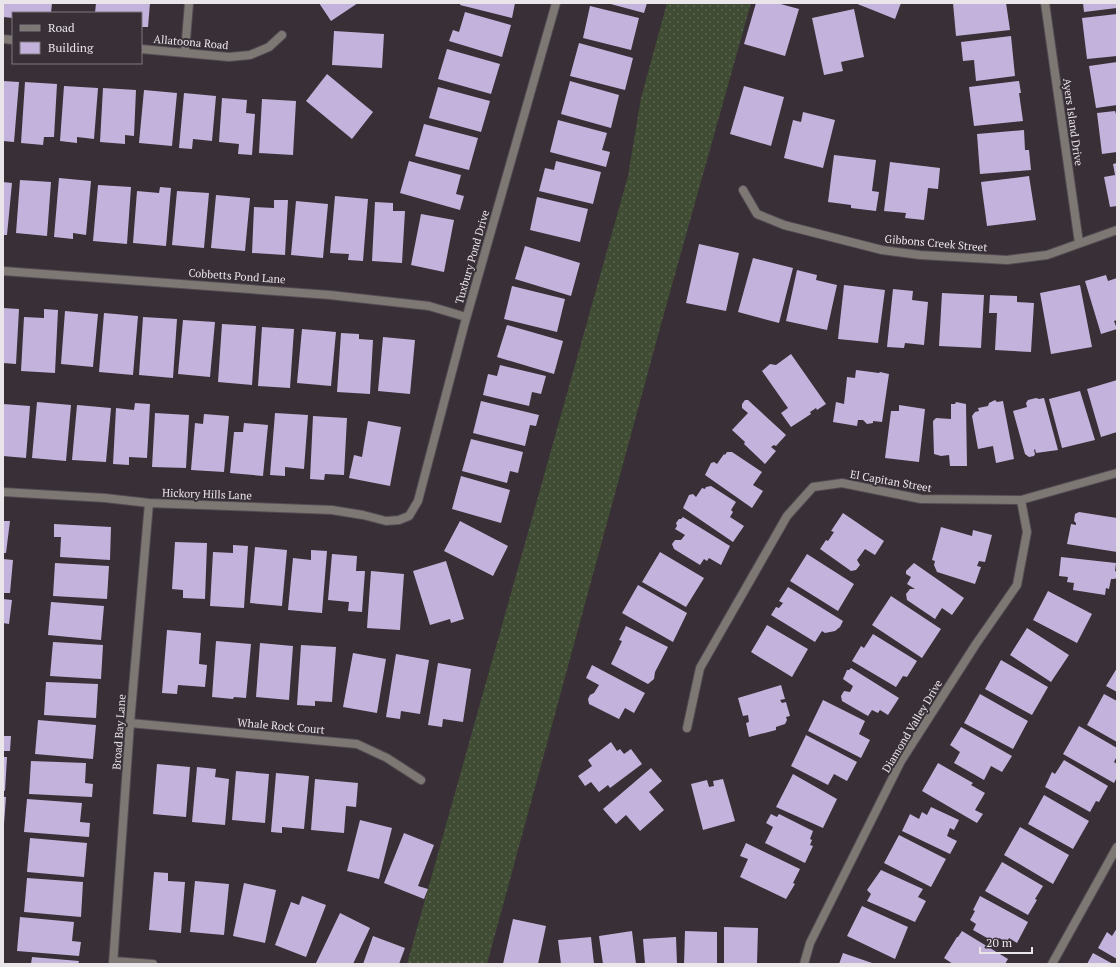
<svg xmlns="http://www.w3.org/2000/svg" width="1120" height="967" viewBox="0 0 1120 967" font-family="'PT Serif',serif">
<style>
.grass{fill:url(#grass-dots)}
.building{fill:#c3b3dc}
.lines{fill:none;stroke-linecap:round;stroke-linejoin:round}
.minor-casing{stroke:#544c53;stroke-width:10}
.minor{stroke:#7d7874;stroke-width:8}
.labels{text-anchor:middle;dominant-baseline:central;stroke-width:4;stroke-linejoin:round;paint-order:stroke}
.street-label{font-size:11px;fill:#eae5e9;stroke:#382f37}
</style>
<defs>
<pattern id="grass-dots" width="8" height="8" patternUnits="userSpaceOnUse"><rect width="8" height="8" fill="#414c35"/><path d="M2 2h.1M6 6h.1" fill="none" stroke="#5d6652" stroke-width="1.8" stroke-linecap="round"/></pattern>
</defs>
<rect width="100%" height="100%" fill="#382f37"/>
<path class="grass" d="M667 3H751L663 317 487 964H407L628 176 641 98Z"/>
<path class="building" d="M3 3H52L51 13H13V18L3 17Z
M96 3H150L148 27H141V13H95Z
M319 3H358L331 21Z
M461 3H515L512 18 460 5Z
M607 3H647L644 13Z
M756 3H777L799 9 785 56 744 44Z
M855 3H901L895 19Z
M953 3H1006L1010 30 956 36Z
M1083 3H1117V8L1084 12Z
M590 6 639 18 631 50 583 38Z
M854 9 864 57 841 62 843 71 824 75 812 18Z
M465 12 511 25 502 57 449 41 453 30 459 32Z
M1117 14V56L1087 59 1082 18Z
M334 31 384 34 382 68 332 65Z
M1011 36 1015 76 976 81 974 60 963 61 961 42Z
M579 43 633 58 625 90 570 76Z
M447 49 500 64 491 94 438 79Z
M1117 62V105L1096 108 1089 66Z
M327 74 373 112 352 139 306 101Z
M3 81 19 82 14 142 3 141Z
M570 81 619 95 611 128 561 114Z
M1019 81 1021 93H1019L1023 121 974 126 969 87Z
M25 82 57 84 54 137H44L43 145 21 143Z
M64 86 98 88 94 139 77 137V143L60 141Z
M744 86 784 97 771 146 730 134Z
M438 87 490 101 481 132 429 118Z
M103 88 136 90 134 136 125 135V144L100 142Z
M144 90 177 93 172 146 139 143Z
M184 93 216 96 212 141 193 139 192 149 179 148Z
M222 98 247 100 246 113 255 114 252 155 238 154 239 144 219 142Z
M262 99 296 101 293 155 259 153Z
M1115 111 1117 117V152L1102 154 1097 113Z
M803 112 835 120 823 168 784 158 793 120 801 122Z
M558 120 607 133 602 150 610 152 606 167 550 152Z
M424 124 478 138 469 170 415 156Z
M1024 130 1025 150H1029L1031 170 980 174 977 134Z
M834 155 876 160 872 191 879 192 876 211 851 208V205L828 202Z
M409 161 461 175 456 194 464 196 460 210 400 193Z
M556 161 601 172 593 204 539 191 545 168 554 170Z
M890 162 940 168 938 189 928 188 924 220 905 218 906 213 884 211Z
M1117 163V206L1110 207 1104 177 1115 175 1113 164Z
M1029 176 1036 220 987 226 981 182Z
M59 178 91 181 86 235 73 233V239L54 237Z
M20 180 51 182 47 236 16 233Z
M3 182 12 183 7 235H3Z
M98 185 131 187 127 244 93 241Z
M160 187 171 188 166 246 133 243 137 191 159 193Z
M177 191 209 193 204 248 172 245Z
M216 195 250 198 245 251 211 248Z
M335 196 368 199 363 261 348 260 349 254 330 253Z
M537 197 588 209 580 242 530 230Z
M274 200H288L285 255 252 253 254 207 274 208Z
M296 201 328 204 323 258 291 255Z
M375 202 393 203V211H405L402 263 372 261Z
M421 214 454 220 444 272 411 265Z
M699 244 739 253 726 311 686 303Z
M525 246 580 263 571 296 515 279Z
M753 258 793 268 779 323 738 312Z
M797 270 817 275 816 280 837 285 827 330 786 321Z
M1106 275 1108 281 1117 278V320L1114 321 1117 329 1101 334 1085 281Z
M844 285 885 290 878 343 838 339Z
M1080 285 1092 347 1051 354 1040 293Z
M512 286 565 299 557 332 504 319Z
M893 289 913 291 912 300 928 302 924 345 905 343 904 348 887 347Z
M942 293 984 295 981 348 939 346Z
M990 295 1017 296V302L1034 303 1031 352 995 350 997 313H989Z
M3 308 19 309 16 364 3 363Z
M44 309 58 310 55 373 21 371 24 317 44 318Z
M65 311 98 314 93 367 61 364Z
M104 313 138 316 133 375 99 372Z
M143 317 177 319 173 378 139 375Z
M183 320 215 322 210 377 178 374Z
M222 324 256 326 252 385 218 382Z
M507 325 563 341 554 374 497 357Z
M262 327 294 329 290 388 258 386Z
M302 329 336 332 331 386 297 383Z
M341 333 359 334V339L373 340 370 394 337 392Z
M383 337 415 340 410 394 378 391Z
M791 354 826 404 817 410 816 408 810 412 811 414 791 427 781 413 788 408 762 371 770 364 776 365Z
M500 365 546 376 541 394 532 392 529 406 483 395 488 374 497 376Z
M856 370 879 373 880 372 889 374 882 422 873 421V423L867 424 863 420H858L857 426 833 422 836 402 844 404 847 377 855 378Z
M1117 380V432L1101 437 1087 389Z
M1080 391 1095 440 1062 448 1049 399Z
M1036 398 1039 399 1044 398 1058 450 1036 453 1035 449 1034 450 1035 454 1034 456 1029 457 1025 454 1013 411 1027 407 1026 403 1028 400Z
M745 400H748L786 435 776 446 774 445 771 447 776 451 765 464 744 444 745 442 732 430 748 413 742 408V404Z
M995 400 997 402 1003 401 1014 459 996 463 993 446 978 449 972 416 975 412 979 411 978 408 988 406 989 403Z
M481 401 539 415 536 426 530 425 525 446 473 433Z
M37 402 71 405 66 461 32 458Z
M956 402 966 404 967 466H950L949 455 941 456 934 454 933 421 936 418 951 419V404H955Z
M135 403 150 404 147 458 129 457V465L113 464 116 408 134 410Z
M3 404 30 406 26 458 3 456Z
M77 405 111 408 106 462 72 460Z
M899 405 925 409 919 462 885 458 891 411H899Z
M155 413 189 415 186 468 152 467Z
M275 413 308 415 304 469 285 467V476L270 475Z
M204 414 229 416 224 472 191 470 195 423 203 424Z
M313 416 347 418 344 475 325 474 324 480 310 479Z
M368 421 401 427 390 486 349 478 354 455 362 457Z
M244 423 268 425 263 476 230 473 234 432H243Z
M471 439 523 452 518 473 510 471 507 483 462 471Z
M727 452H732L762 472 753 485 763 491 752 508 705 475 711 463 714 462 717 464 724 454 725 455Z
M461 476 510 490 501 523 452 509Z
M711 486 736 502 731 510 733 512 730 517 744 526 733 542 683 508 689 495 693 494 696 497 702 488 705 489 706 487Z
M1079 512 1117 518V552L1067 544 1071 524 1076 525V523L1074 521 1075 514Z
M843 513 884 541 875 555 865 549 857 560 860 565 856 570 851 571 820 549 826 540 828 541 834 532 831 531Z
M683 517 730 546 721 565 709 558 707 561 704 559 700 565 674 549 672 544 675 540H681L685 535 675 529 677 526 676 523 679 519H681Z
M3 521H10L6 553H3Z
M460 521 508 546 493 576 444 551Z
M54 524 111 527 110 560 60 557 61 537H54Z
M941 527 972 536 973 530 992 535 985 562 979 561 977 566 981 567 975 584 937 572 934 565 935 561 932 560Z
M175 542 207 543 205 599 183 598V590L172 589Z
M233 545 248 546 244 608 210 606 213 552 233 553Z
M255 547 287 550 282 606 250 603Z
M311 550 327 551 322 613 288 610 293 558 311 560Z
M660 552 704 578 686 607 642 582Z
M332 554 357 556 356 571H365L362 612 348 611 349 602 328 600Z
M807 554 854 584 838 611 790 581Z
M1061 557 1116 563 1115 571 1117 572V578L1114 579H1111L1109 589 1106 588 1105 595 1073 590 1074 583 1067 582 1068 577 1059 576Z
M3 559 13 560 10 593H3Z
M446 561 464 619 451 623 450 619 430 625 413 571Z
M55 563 109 566 107 599 53 596Z
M914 563 964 598 952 615 942 608 935 619 907 600 906 594 910 589H915L907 584 911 577 906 574V571Z
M371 571 404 574 400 630 367 628Z
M638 585 687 613 673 642 622 613Z
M788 587 843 621 840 627 835 631 825 633 822 631 815 642 771 615 776 607 779 608 783 603 779 601Z
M1048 591 1092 614 1077 643 1033 620Z
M891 596 941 629 922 658 872 625Z
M3 599 12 600 9 624 3 623Z
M51 602 104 606 101 640 48 635Z
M767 625 808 649 792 677 751 652Z
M626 626 668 647 655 672 654 679 648 684 611 664 622 641 619 640Z
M1027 628 1069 655 1051 682 1010 655Z
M167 630 201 633 199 664 207 665 205 687 178 685 177 694 162 693Z
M873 634 917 661 907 677 903 676 896 687 852 661 861 646 864 648Z
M216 641 251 644 246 698 234 697 233 699 212 697Z
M53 642 103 645 101 679 50 676Z
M260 643 293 646 289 700 256 697Z
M301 645 336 647 332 702 315 701V706L297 705Z
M353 653 386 659 377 713 343 707Z
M396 654 429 660 420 714 401 711 400 719 386 717Z
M1001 660 1048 687 1032 715 985 689Z
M438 663 471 669 463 722 443 719 442 727 428 725Z
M592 665 645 693 634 713 625 708 619 719 589 704 588 699 590 695 594 693 599 685 586 678Z
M851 668 899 698 888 715 880 710 878 713 872 710 868 716 842 701 841 696 844 691 850 692 853 686 843 679 847 670H849Z
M1117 668V692L1106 686Z
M46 682 98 684 96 718 44 715Z
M781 685 785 699 780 700 782 703 786 702 790 716 786 717 787 720 785 724 776 727V730L749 737 746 723 749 722 748 715 743 716 738 698Z
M980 694 1028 721 1013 749 964 723Z
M1104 694 1117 701V742L1087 725Z
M823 700 865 721 859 734 870 740 861 758 808 731Z
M38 720 96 725 93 759 35 754Z
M1079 726 1117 748V756L1114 762 1117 764V777L1114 783 1063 754Z
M961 727 1012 756 1002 772 991 766 984 780 954 763 960 752 950 745Z
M806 735 857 762 847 781 834 774 828 785 791 766Z
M3 736H11L10 751H3Z
M611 742 617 751 620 749 624 754 631 749 642 764 610 788 608 785 599 792 591 782 585 786 578 776 592 766 588 760Z
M3 757H7L5 791 3 790Z
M1064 760 1108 786 1099 802 1096 801 1090 812 1045 787 1052 772 1055 774Z
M31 761 86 763 85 783 93 784 92 797 29 794Z
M938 763 973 783 971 785 985 793 975 810 983 814 977 823 922 791Z
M157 764 190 767 186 817 153 814Z
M197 767 216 769 215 777 229 779 225 825 192 822Z
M651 768 662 781 649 792 664 810 640 831 626 815 616 824 603 809Z
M236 771 269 774 265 823 232 820Z
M276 773 309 776 304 829 282 827V833L271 832Z
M793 774 837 799 823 828 776 807Z
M315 779 358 783 356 807 346 806 344 833 311 830Z
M723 779 735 821 703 830 691 784 707 780 709 787 714 786 713 781Z
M1044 795 1089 821 1073 849 1028 824Z
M3 797H6L4 824H3Z
M27 799 82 803 80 822 90 823 89 837 24 832Z
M931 807 959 820 954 830 950 828 947 836 957 841 950 854 902 831 910 814 919 819 922 812 927 815Z
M771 814 777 817 779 814 813 831 810 839 812 840 810 845 813 846 805 863 765 843 773 827 766 823Z
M360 820 392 828 379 879 347 871Z
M1020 827 1069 855 1053 884 1004 855Z
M404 833 434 845 418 886 428 889 424 899 384 883Z
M899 835 946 859 931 887 884 863Z
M30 838 87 843 84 877 27 872Z
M746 843 800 869 793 883 795 884 786 899 740 877 748 859 740 856Z
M1002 862 1043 886 1035 899 1037 900 1028 915 985 891Z
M881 870 923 889 918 897 926 901 915 922 867 901 871 894 867 890Z
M154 872 168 873V881L185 882 181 933 149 930Z
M27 878 83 882 81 917 24 912Z
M195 881 229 884 224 935 190 932Z
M244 883 276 890 265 943 233 936Z
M302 896 326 905 306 957 275 945 291 902 299 905Z
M980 896 1028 922 1017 943 1009 938 1007 942 999 938 996 943 973 930 976 924 970 920 975 911 973 910Z
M862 906 908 927 895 959 847 936Z
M340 913 370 928 353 964H319L316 963Z
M20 917 74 922 72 941 81 942 79 956 17 951Z
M513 919 546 926 538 964H503Z
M724 927 758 928 757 964H724Z
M1117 928V959L1098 948 1107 932 1112 936Z
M632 931 636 964H603L599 936Z
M685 931 717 932V964H684Z
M962 931 1008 959 1005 964H953L944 958 957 937H958Z
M373 936 405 948 399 964H363Z
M591 937 594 964H561L558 940Z
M676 937 677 964H645L643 939Z
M843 953 875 964H839Z
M1093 953 1113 964H1087Z
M32 957 79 961 78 964H31Z"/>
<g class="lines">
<g class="minor-casing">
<path id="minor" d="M1045 3 1079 243
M3 39 13 40
M141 49 229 57 250 55 269 47 282 35
M185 52 189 3
M743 190 757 214 784 225 882 250 920 255 1007 260 1047 255 1117 230
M3 271 330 295 429 306 466 317
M3 492 105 498 149 503 332 510 363 515 386 521 399 520 409 516 418 501 464 326 556 3
M130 723 357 744 387 758 421 780
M687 728 700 668 787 516 813 487 842 483 921 499 1021 500 1117 473
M113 961 153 964
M113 964 130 723 149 503
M804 964 810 943 901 761 976 644 1017 585 1027 532 1021 500
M1052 964 1117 847"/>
</g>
<use href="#minor" class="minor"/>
</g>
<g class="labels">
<g class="street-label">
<text transform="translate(191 42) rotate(5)">Allatoona Road</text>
<text transform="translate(1073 122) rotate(82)">Ayers Island Drive</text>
<text transform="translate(936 243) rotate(5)">Gibbons Creek Street</text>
<text transform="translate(472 257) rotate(-74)">Tuxbury Pond Drive</text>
<text transform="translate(237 276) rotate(4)">Cobbetts Pond Lane</text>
<text transform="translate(891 481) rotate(10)">El Capitan Street</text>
<text transform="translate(207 494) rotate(2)">Hickory Hills Lane</text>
<text transform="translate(281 726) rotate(5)">Whale Rock Court</text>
<text transform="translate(912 726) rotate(-59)">Diamond Valley Drive</text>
<text transform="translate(119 732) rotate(-86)">Broad Bay Lane</text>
</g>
</g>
<rect width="1120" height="967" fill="none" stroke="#eae5e9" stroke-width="8"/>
<rect x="12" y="12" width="130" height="52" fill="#382f37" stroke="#7f787e"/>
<rect x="20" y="25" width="20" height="6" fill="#7d7874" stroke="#7f787e"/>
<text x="48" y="32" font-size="12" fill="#eae5e9">Road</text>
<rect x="20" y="42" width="20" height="12" fill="#c3b3dc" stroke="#7f787e"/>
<text x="48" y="52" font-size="12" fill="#eae5e9">Building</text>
<path d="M980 947v6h52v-6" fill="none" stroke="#eae5e9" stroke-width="2"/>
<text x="986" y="947" font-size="12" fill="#eae5e9" stroke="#382f37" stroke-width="3" paint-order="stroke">20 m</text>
</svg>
